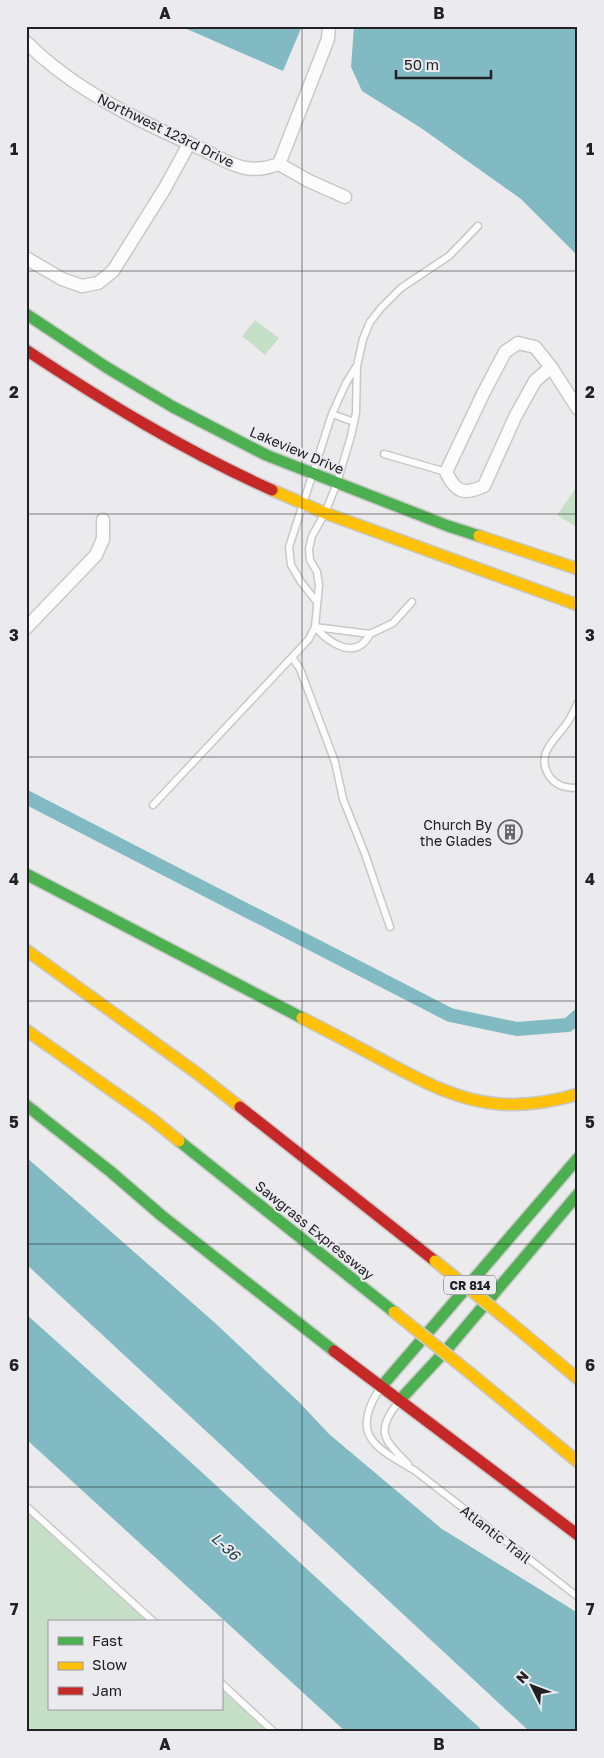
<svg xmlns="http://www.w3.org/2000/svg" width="604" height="1758" viewBox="0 0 604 1758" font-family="'Golos Text',sans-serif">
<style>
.green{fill:#c6dfc7}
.water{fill:#81bac3}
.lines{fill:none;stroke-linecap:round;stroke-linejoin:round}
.canal{stroke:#81bac3;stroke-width:14}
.lane-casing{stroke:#c8c8c9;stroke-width:9}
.street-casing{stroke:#c8c8c9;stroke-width:15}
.fast-casing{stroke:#c8c8c9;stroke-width:14}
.slow-casing{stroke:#c8c8c9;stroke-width:14}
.jam-casing{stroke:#c8c8c9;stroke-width:14}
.lane{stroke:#fcfcfc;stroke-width:6}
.street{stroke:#fcfcfc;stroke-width:12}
.fast{stroke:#4caf50;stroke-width:11}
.slow{stroke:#ffc107;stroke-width:11}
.jam{stroke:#c62828;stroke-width:11}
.slow-bridge-casing{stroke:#c8c8c9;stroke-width:14;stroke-linecap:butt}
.slow-bridge{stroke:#ffc107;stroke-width:11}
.grid{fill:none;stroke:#222224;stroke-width:1;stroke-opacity:0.55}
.labels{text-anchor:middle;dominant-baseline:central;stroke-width:4;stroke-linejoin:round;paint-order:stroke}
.shield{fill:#eaeaef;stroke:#5e5e61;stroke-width:1}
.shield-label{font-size:12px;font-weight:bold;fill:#222224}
.street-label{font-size:14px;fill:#222224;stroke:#eaeaef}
.poi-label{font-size:14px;fill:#222224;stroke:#eaeaef;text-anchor:end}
.water-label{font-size:15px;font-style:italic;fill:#143b40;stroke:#eaeaef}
.neatline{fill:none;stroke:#222224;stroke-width:2}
.grid-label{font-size:16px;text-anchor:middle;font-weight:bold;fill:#222224}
</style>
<rect width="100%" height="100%" fill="#ebebee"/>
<path class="green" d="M255 320 279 338 265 355 242 336Z
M578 485V528L557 515Z
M26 1506 154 1622H49V1709H221V1683L274 1732H26Z"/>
<path class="water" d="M180 26H302L283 71Z
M354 26H578V256L521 199 421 128 362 91 351 67Z
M26 1157 214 1322 299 1402 329 1434 442 1529 578 1613V1732H530L26 1264Z
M26 1314 195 1466 484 1732H346L26 1439Z"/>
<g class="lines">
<path class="canal" d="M26 797 450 1015 517 1029 568 1025 578 1016"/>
<g class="lane-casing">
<path id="lane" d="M332 414 354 422
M384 454 446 472
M317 602 301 582 291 565 289 547 332 414 346 383 356 367
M315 627 370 634 393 623 412 602
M315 627C330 644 356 661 370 634
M292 657 300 669 335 762 343 799 365 854 390 927
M578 702C575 709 571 717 567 723 556 739 536 753 548 774 555 786 565 788 578 788
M153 805 309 639 315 627 319 585 317 572 310 560 309 549 312 536 325 513 337 483 351 436 356 413 357 366 363 339 370 322 381 308 401 288 449 256 478 226
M379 1390C349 1436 378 1449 414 1470L578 1597
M397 1404C374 1433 386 1441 408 1464
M26 1506 154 1622
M221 1683 274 1732"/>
</g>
<g class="street-casing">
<path id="street" d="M26 42C75 91 141 122 204 150 216 156 232 166 246 168 258 170 267 168 279 164L309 181 345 197
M279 164 328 39 329 26
M26 258 62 279 82 286 98 283 113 271 165 188 189 144
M551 367 535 381 515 417 484 486C464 495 456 493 446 472L483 394 505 352 518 343 535 347 551 367 578 409
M26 628 96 555 103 539V520"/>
</g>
<g class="fast-casing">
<path id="fast" d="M26 314 106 367 173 407 266 455 448 526 479 536
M26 874 302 1018
M26 1105 111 1172 162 1216 334 1351
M179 1141 394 1312
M381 1387 578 1158
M399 1401 448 1348 578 1194"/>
</g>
<g class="slow-casing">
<path id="slow" d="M272 490 325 513 578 605
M479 536 578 569
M26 950 198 1074 240 1107
M302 1018C330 1032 358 1047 386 1062 422 1081 458 1101 499 1104 527 1106 552 1102 578 1094
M26 1030 152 1119 179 1141
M511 1323 578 1379
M470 1373 578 1462"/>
</g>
<g class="jam-casing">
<path id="jam" d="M26 350C105 402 185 451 272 490
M240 1107 435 1261
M334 1351 578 1535"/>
</g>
<use href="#lane" class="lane"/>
<use href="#street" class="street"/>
<use href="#fast" class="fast"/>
<use href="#slow" class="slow"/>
<use href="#jam" class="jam"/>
<g class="slow-bridge-casing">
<path id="slow-bridge" d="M435 1261 511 1323
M394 1312 470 1373"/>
</g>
<use href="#slow-bridge" class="slow-bridge"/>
</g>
<path class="grid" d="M302 26V1732M26 271H578M26 514H578M26 757H578M26 1001H578M26 1244H578M26 1487H578"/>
<defs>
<g id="building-ring" transform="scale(1.25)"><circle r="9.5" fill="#eaeaef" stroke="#68686b" stroke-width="1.5"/><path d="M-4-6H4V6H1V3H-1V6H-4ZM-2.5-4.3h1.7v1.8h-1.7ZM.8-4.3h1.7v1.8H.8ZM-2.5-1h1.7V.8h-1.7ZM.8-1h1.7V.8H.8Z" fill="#68686b"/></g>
</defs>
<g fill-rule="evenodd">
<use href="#building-ring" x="510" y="832"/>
</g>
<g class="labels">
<rect class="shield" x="444" y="1275.5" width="52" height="19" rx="4"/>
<g class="shield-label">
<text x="470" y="1285">CR 814</text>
</g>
<g class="street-label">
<text transform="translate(166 130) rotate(26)">Northwest 123rd Drive</text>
<text transform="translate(297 450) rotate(23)">Lakeview Drive</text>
<text transform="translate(315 1230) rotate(39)">Sawgrass Expressway</text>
<text transform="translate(496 1534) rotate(38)">Atlantic Trail</text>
</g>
<g class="poi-label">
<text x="492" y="824">Church By<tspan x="492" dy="16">the Glades</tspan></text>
</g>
<g class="water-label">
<text transform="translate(226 1546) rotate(43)">L-36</text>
</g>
</g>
<rect width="604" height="1758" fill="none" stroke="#eaeaef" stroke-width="55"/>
<rect x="48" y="1620" width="175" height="90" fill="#eaeaef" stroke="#9a9a9e"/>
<rect x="58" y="1637" width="25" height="8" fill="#4caf50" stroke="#9a9a9e"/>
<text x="92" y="1646" font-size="15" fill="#222224">Fast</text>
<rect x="58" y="1662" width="25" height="8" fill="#ffc107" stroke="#9a9a9e"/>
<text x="92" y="1670" font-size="15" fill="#222224">Slow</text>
<rect x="58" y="1687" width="25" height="8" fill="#c62828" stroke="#9a9a9e"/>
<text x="92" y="1696" font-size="15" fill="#222224">Jam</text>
<g transform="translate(532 1686) rotate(312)" stroke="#eaeaef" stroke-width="4" paint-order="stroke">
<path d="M0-4L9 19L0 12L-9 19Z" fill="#222224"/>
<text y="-8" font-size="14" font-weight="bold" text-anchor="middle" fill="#222224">N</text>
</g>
<path d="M396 70v8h95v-8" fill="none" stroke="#222224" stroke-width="2.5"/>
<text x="404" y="70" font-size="15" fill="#222224" stroke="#eaeaef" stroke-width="4" paint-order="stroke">50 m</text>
<rect x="28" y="28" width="548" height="1702" class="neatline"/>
<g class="grid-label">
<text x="165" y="19">A</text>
<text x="439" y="19">B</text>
<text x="14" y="155">1</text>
<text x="590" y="155">1</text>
<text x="14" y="398">2</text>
<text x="590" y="398">2</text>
<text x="14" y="641">3</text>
<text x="590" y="641">3</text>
<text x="14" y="885">4</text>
<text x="590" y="885">4</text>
<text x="14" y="1128">5</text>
<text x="590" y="1128">5</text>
<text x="14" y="1371">6</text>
<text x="590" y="1371">6</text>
<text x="14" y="1615">7</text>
<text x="590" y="1615">7</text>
<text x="165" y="1750">A</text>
<text x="439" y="1750">B</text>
</g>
</svg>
